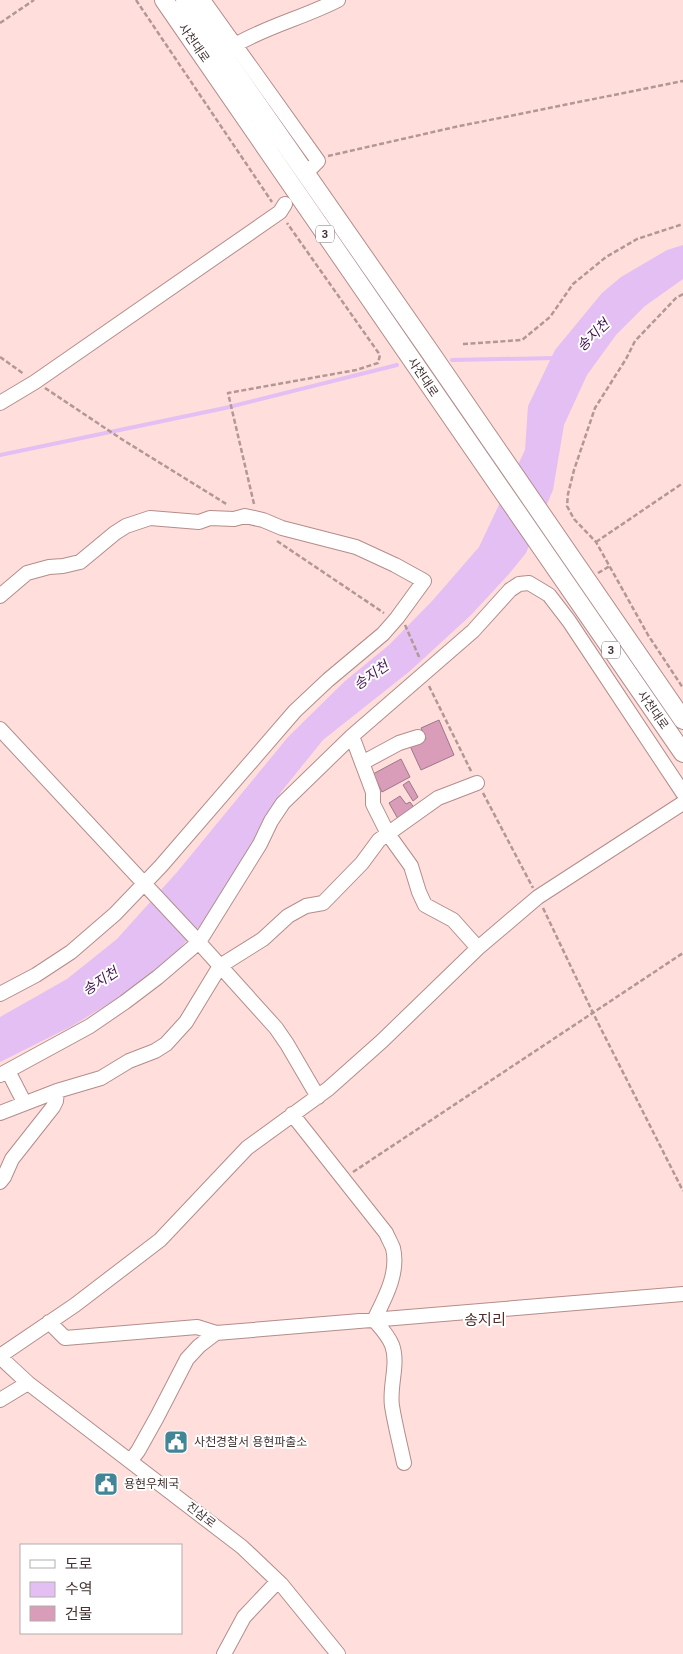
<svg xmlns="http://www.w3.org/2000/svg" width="683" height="1654" viewBox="0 0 683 1654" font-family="Roboto,'Noto Sans KR',sans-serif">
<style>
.water{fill:#e4bff3}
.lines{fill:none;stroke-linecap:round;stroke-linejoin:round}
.stream{stroke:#e4bff3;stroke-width:4}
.building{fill:#d99cb9;stroke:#9a7988}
.minor-casing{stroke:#b38d8b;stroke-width:16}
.major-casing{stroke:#b38d8b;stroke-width:20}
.path{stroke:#b29895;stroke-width:2.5;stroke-dasharray:5 2.5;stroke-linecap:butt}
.minor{stroke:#fff;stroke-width:14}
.major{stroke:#fff;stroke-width:18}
.labels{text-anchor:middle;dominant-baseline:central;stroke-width:4;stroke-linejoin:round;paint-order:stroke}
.shield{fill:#fff;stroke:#7b7070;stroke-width:1}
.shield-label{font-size:11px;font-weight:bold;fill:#433332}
.street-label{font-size:12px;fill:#433332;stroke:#fff}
.poi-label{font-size:12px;fill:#433332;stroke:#fff;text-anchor:start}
.water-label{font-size:14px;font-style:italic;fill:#431652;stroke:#fff}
.quarter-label{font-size:15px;fill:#4d2e2c;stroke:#fff}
</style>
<rect width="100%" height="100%" fill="#ffdedb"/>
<path class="water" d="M683 245V279L645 306 616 335 587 375 564 425 553 490 526 553 509 574 471 615 410 671 323 740 281 792 254 842 206 919 163 967 141 984 72 1026 0 1062V1017L67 979 117 939 178 871 288 737 345 681 389 645 433 600 479 547 525 450 528 406 555 350 602 293 621 277 667 250Z"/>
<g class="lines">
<path class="stream" d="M452 360 555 358
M0 455 225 408 397 365"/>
</g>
<path class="building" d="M439 720 454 755 421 770 410 746 426 739 421 728Z
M401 759 410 777 382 792 373 774Z
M409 781 418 797 413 801 403 785Z
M400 796 406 804 410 802 415 809 398 819 389 803Z"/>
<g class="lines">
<g class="minor-casing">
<path id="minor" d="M203 0 318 161 311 168
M235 45C268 26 305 17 338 0
M0 403 35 382 280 212 285 204
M0 596 27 573 49 567 63 566 80 562 115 533 126 526 150 518 199 522 210 518 234 519 245 516 263 520 282 528 356 547 395 565 424 581 397 618 383 634 328 680 295 711 161 866 115 914 71 952 36 975 0 994
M0 729 194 937 276 1028 287 1044 318 1097
M352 736 373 792V804L388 834 411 866 419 892 425 905 453 920 478 948
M362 763 399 743 418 737
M8 1071 24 1102
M0 1075 90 1026 125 1002 158 977 199 942 260 844 271 821 283 803 352 736 473 631 510 590 519 584 529 583 549 595 569 621 683 793
M0 1113 57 1091 101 1078 129 1061 155 1051 166 1044 186 1022 220 966 263 939 288 916 306 906 323 903 362 863 379 840 438 798 477 783
M292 1114 386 1233C388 1238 391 1243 393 1248 399 1273 385 1298 374 1320 381 1328 388 1335 392 1345 399 1364 389 1386 392 1406 395 1425 400 1444 404 1463
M0 1182 4 1177 12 1159 53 1107 56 1101 57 1091
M49 1322 65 1338 197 1327 216 1333
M0 1356 75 1305 160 1240 247 1148 328 1089 382 1041 478 948 538 897 683 803
M0 1357 28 1383 242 1547 281 1584 338 1654
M0 1400 28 1383
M131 1460 138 1451 157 1417 187 1359 199 1346 216 1333 683 1294
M224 1654 244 1617 278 1581"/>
</g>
<g class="major-casing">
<path id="major" d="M164 0 683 753
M185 0 430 352 683 720"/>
</g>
<path class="path" d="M136 0 272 202
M0 23 34 0
M328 156 455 127 683 81
M683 294 676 298 635 341 626 359 595 408 574 470 568 494 567 506 574 519 596 542 648 635 683 688
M463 344 522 340 550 317 573 284 606 257 637 239 683 224
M0 357 24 374
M45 388 123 440 228 505
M254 504 228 393 356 370 378 363 380 355 287 223
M277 541 384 613
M596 542 683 483
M598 573 610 566
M405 625 420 659
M429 686 472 773
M483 793 533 888
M543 908 593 1013 683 1191
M353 1172 683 953"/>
<use href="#minor" class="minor"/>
<use href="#major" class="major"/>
</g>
<defs>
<g id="civic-square" transform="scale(1.25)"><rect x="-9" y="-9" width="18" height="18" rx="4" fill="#428596" stroke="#fff"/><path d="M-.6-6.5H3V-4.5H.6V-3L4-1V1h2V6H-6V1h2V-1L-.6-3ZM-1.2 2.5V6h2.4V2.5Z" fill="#fff"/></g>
</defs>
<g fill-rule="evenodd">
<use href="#civic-square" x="176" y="1442"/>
<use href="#civic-square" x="106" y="1484"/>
</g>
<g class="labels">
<g class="shield">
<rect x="316" y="225.5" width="18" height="17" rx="4"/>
<rect x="602" y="641.5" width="18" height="17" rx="4"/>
</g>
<g class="shield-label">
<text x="325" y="234">3</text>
<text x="611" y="650">3</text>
</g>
<g class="street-label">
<text transform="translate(194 43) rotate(55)">사천대로</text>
<text transform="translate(423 377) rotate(56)">사천대로</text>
<text transform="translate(653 710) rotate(55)">사천대로</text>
<text transform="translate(201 1515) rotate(38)">진삼로</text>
</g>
<g class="poi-label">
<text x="194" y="1442">사천경찰서 용현파출소</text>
<text x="124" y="1484">용현우체국</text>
</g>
<g class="water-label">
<text transform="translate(593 335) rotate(-44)">송지천</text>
<text transform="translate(371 675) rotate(-35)">송지천</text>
<text transform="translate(100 981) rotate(-33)">송지천</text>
</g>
<g class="quarter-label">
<text x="485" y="1320">송지리</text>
</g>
</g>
<rect x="20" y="1544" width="162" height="90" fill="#ffffff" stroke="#b4adad"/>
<rect x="30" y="1560" width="25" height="8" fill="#ffffff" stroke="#b4adad"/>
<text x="65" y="1569" font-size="15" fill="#433332">도로</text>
<rect x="30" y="1582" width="25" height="15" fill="#e4bff3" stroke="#b4adad"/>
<text x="65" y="1594" font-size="15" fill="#433332">수역</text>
<rect x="30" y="1606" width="25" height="15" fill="#d99cb9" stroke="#b4adad"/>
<text x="65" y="1619" font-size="15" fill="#433332">건물</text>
</svg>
